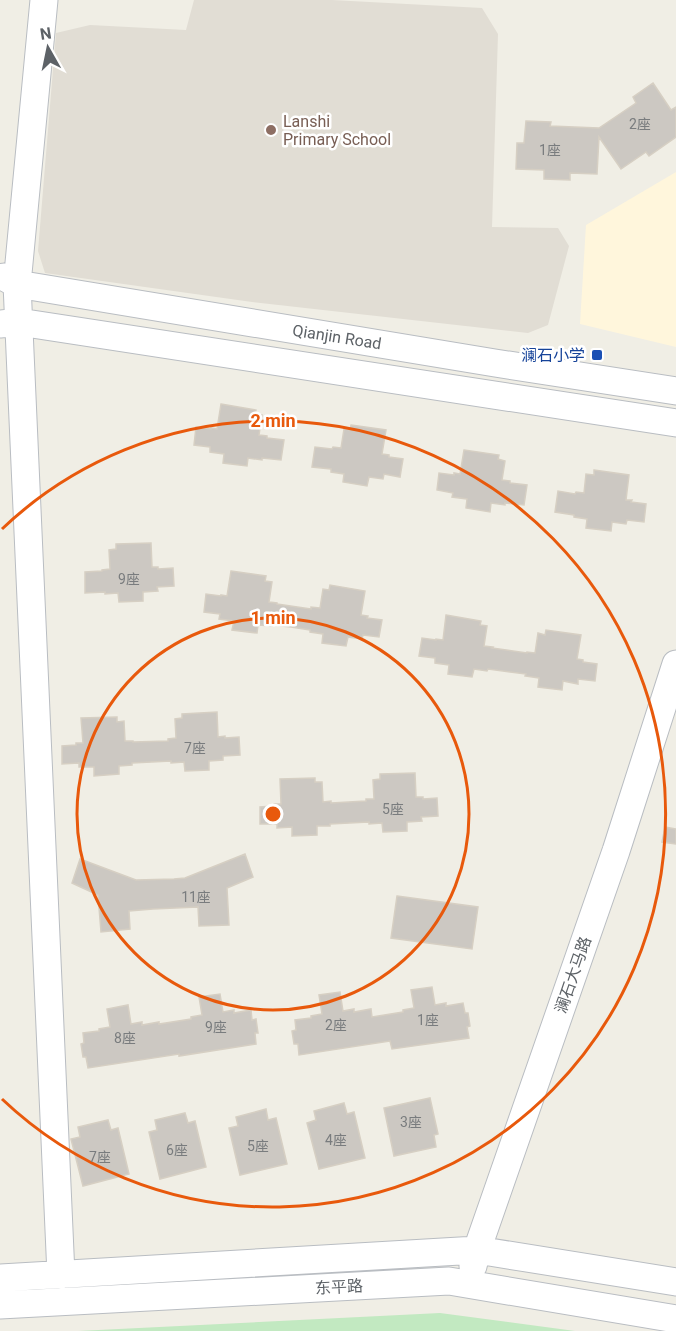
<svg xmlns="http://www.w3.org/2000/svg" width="676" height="1331" viewBox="0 0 676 1331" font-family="Roboto,'Noto Sans SC',sans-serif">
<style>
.commercial{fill:#fff6dc}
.education{fill:#e1ddd4}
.green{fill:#c2e9c1}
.building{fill:#ccc8c2;stroke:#d6cfc3;stroke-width:1.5}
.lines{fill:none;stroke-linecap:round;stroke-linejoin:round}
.secondary-casing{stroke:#b9bdc2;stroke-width:29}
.secondary{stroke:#fff;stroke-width:27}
.ring{fill:none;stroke:#e8590c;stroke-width:3}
.education-dot{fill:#8d6e63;stroke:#fff;stroke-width:2}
.transit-dot{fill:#1a4fb4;stroke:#fff;stroke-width:2}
.labels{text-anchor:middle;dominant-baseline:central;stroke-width:5;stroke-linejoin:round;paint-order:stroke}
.number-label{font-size:14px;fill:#797c7e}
.education-label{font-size:16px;fill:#785e54;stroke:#fff;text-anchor:start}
.street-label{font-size:16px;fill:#5d6267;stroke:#fff}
.transit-label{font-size:16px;fill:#164399;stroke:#fff;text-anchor:end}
.centre{fill:#e8590c;stroke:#fff;stroke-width:3}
.ring-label{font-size:18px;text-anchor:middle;font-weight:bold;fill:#e8590c;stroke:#fff;stroke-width:5;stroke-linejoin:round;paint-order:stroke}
</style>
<rect width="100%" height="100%" fill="#f0eee5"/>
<path class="commercial" d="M676 172V347L580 324 586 225Z"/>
<path class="education" d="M194 0H332L482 8 498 34 492 227 558 228 569 246 548 325 528 333 252 302 45 273 38 251 56 33 90 25 186 30Z"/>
<path class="green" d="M440 1313 575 1331H78Z"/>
<path class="building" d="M653 83 671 110 676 107V137L649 156 646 152 621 169 599 137 597 174 570 173V180L544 179V170L516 169 517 143H524L526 121 551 122 550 126 599 128 636 103 633 97Z
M221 404 256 410 255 414 262 415 259 435 267 436V438L284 440 281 460 262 458V460L248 458 247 466 223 463 224 454 210 452V447L194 445 196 427 211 429V428L217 429Z
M351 425 386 430 382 454 389 455V457L403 459 400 477 384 474 383 479 369 477 367 486 343 482 344 474 331 472V469L312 467 315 447 332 449 333 447 341 448 344 429 350 430Z
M464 450 499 455 498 459 505 461 502 480 510 481V483L527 485 524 505 505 503V505L491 503 490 512 466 508 467 499 452 497 453 493 437 490 439 473 454 475V473L460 474Z
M594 470 629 475 626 500H632L631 502 646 504 644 522 627 520 626 524 612 522 611 531 586 528 587 519 574 517V515L555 512 558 491 575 494 576 492 584 493 586 474 594 475Z
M151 543 152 567H158V569L173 568 174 586 157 587 158 591 143 592V601L119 602 118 593 105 594V592L85 593V572L102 571V570L110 569 109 550 116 549V544Z
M231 571 266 576 265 581 272 582 269 602 277 603V604L311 609V607L320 608 323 589 329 590 330 585 365 591 361 615 368 616 367 618 382 620 379 637 363 635 362 639 348 637 346 646 322 643 323 634 310 632V630L291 627 272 625V626L258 625 257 633 232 630 234 621 219 619 220 614 204 612 206 594 221 596V595L227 596Z
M446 615 481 621 480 625 487 626 484 646 493 647 492 648 527 653V652L535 653 538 633 545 635 546 630 581 635 577 659 583 660V662L597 664 595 681 578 679V684L563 681 562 690 538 687 539 678 525 676 526 674 488 669 487 671 474 669 472 677 448 674 449 665 435 663V658L419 656 422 638 436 640V639L443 640Z
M217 712 218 737 225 736V738L239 737 240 755 223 756V760L209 761V770L185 771 184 762 171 763V761L132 763V765L119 766V774L94 776V767H79V763L62 764V746L76 745V743H83L81 718 117 717V722L124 721 125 741H133V742L168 741V739L176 738 175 719 182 718V714Z
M415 773 416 797H423V799L437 798 438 816 421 817 422 821 407 822V831L383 832 382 823 369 824V822L330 824V826H317V835L292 836V827L277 828V824H260V807L274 806V804H281L280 779 315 778V782H322L323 802 331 801V803L366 801V799H374L373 780 380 779V774Z
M665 827 676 829V844L662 842Z
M245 854 253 877 227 888 229 925 199 926 198 907 153 909 129 911 130 929 101 932 98 895 72 883 80 859 136 880 174 879 185 878Z
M397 896 478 907 472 949 391 938Z
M432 987 435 1005 446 1003V1006L463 1003 465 1013H468L470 1026 467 1027 469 1038 392 1049 390 1041 299 1055 298 1044H294L292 1031 296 1030 295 1020 311 1018V1016L322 1014 319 995 340 992 343 1011 354 1009V1012L371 1009 372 1017 403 1012V1010L414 1008 411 990Z
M220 994 223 1012 234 1010V1013L251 1010 252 1020 256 1019 258 1033H255L256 1044 179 1056V1054L88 1068 86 1057H83L81 1044 84 1043 83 1033 99 1031V1029L110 1027 107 1009 128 1005 131 1024 142 1022V1025L159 1022V1024L191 1019V1017L202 1015 199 997Z
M430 1098 438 1134 434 1135 436 1147 394 1156 384 1108Z
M344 1103 347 1114 354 1112 365 1158 319 1169 307 1123 316 1120 314 1111Z
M266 1109 268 1120 276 1118 287 1164 240 1175 229 1128 238 1126 236 1117Z
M185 1113 188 1123 195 1121 206 1167 160 1179 149 1132 157 1130 155 1120Z
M108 1120 111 1130 118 1128 129 1174 83 1186 71 1139 80 1137 78 1127Z"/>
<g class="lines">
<g class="secondary-casing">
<path id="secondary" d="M44 0 17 284 61 1275
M4 277 17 284 495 363 676 391
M0 324 19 322 676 423
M473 1266 477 1250 616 851 676 664
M0 1278 477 1250 676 1282
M0 1305 449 1281 676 1319"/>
</g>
<use href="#secondary" class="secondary"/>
</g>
<g class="ring">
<circle cx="273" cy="814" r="196"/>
<path d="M2 529A393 393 0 1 1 2 1099"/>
</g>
<circle class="education-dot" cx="271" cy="130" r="6"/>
<rect class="transit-dot" x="591" y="349" width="12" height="12" rx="3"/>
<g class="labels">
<g class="number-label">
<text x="640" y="124">2座</text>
<text x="550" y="150">1座</text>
<text x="129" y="579">9座</text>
<text x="195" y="748">7座</text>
<text x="393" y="809">5座</text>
<text x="196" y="897">11座</text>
<text x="428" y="1020">1座</text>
<text x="336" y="1025">2座</text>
<text x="216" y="1027">9座</text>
<text x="125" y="1038">8座</text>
<text x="411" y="1122">3座</text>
<text x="336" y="1140">4座</text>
<text x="258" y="1146">5座</text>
<text x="177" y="1150">6座</text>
<text x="100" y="1157">7座</text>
</g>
<g class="education-label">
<text x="283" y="121">Lanshi<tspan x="283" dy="18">Primary School</tspan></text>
</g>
<g class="street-label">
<text transform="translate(337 337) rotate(9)">Qianjin Road</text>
<text transform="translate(573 975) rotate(-71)">澜石大马路</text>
<text transform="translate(339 1287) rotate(-3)">东平路</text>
</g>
<g class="transit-label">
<text x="585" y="355">澜石小学</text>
</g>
</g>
<circle cx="273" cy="814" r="9" class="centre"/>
<g class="ring-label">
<text x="273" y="427">2 min</text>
<text x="273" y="624">1 min</text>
</g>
<g transform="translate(48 48) rotate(351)" stroke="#ffffff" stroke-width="4.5" paint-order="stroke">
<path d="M0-4.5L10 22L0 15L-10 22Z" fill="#5d6267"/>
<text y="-9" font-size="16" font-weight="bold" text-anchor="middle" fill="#5d6267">N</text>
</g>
</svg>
